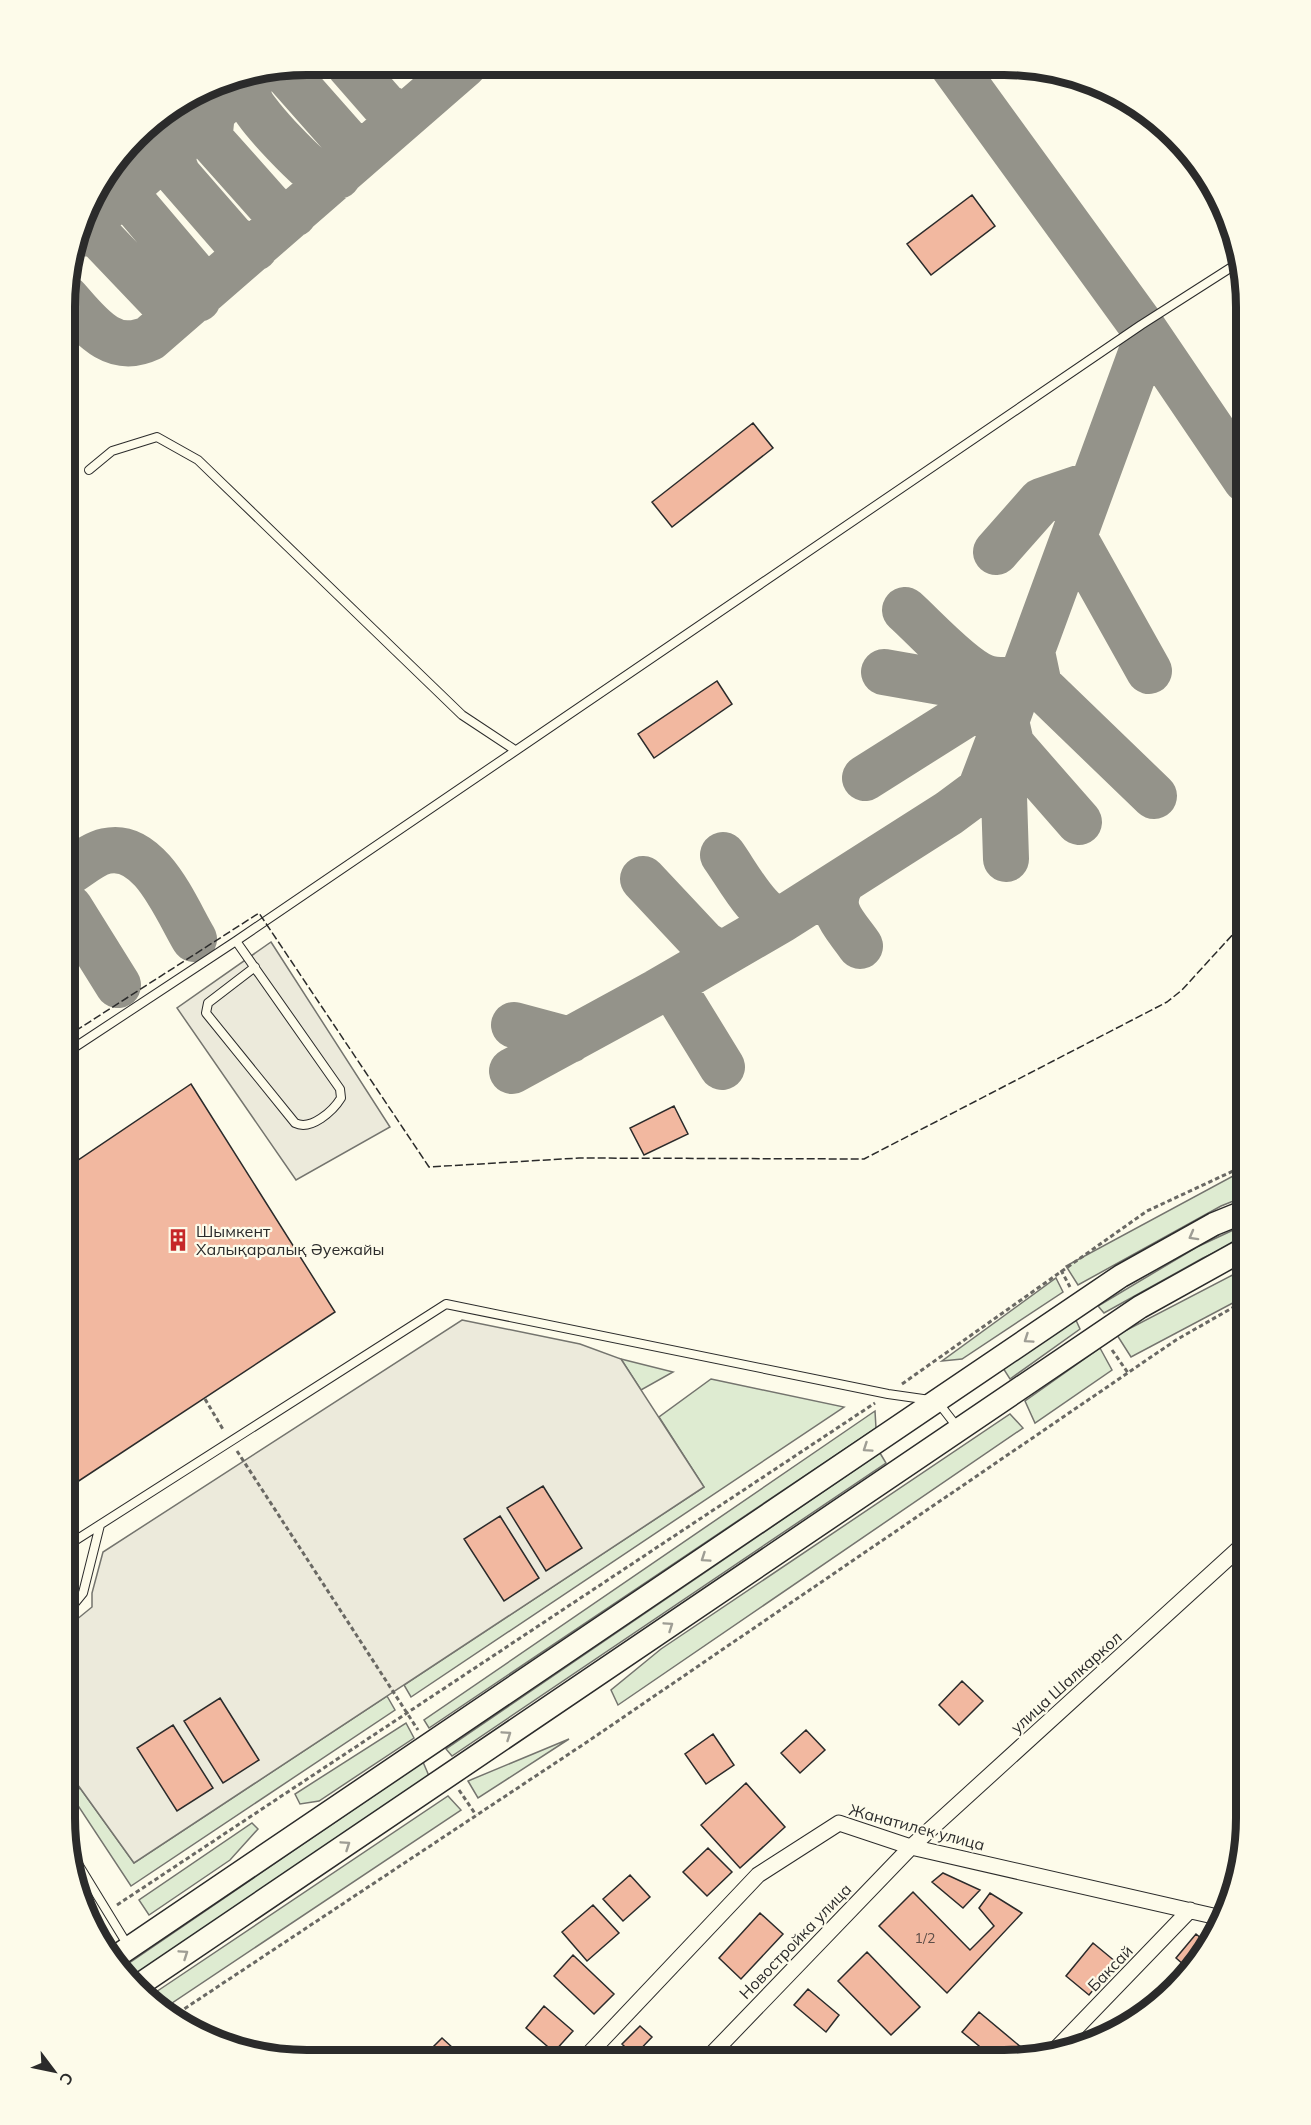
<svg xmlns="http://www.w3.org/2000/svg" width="1311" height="2125" viewBox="0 0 1311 2125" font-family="Mulish,sans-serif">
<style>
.green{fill:#deebd1;stroke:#74746e;stroke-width:1.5}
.parking{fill:#eceadb;stroke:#74746e;stroke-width:1.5}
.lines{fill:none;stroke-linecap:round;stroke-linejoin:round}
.taxiway{stroke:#94938a;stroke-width:46}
.building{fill:#f2b8a0;stroke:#2b2b2b;stroke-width:1.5}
.lane-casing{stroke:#2b2b2b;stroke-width:10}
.street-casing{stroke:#2b2b2b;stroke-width:17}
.secondary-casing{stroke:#2b2b2b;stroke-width:25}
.path{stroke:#6a6964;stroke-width:3;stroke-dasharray:4.5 3;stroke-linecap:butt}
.lane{stroke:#fdfbea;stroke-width:8}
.street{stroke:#fdfbea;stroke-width:15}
.secondary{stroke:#fdfbea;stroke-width:22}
.fence{stroke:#2b2b2b;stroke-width:1.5;stroke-dasharray:8 3;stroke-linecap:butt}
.oneway{stroke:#9e9d94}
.labels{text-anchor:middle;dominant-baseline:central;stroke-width:4.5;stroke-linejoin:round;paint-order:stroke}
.number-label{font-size:14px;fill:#5d4e48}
.poi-label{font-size:16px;fill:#2b2b2b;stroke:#fdfbea;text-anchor:start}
.street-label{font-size:16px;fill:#2b2b2b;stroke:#fdfbea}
.rim{fill:none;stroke:#2b2b2b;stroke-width:8}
</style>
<rect width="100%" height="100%" fill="#fdfbea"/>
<path class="green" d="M225 81 90 200 147 125 215 83Z
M1246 1169V1196L1221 1206 1078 1285 1066 1266Z
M1246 1224V1238L1203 1258 1104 1313 1098 1306 1197 1247Z
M1246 1268V1296L1131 1357 1117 1335Z
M1056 1278 1063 1292 962 1359 942 1361Z
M1075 1318 1080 1329 1010 1379 1003 1368Z
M1100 1348 1112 1370 1035 1423 1025 1401Z
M621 1359 673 1372 641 1390Z
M711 1379 844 1407 411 1697 404 1685 704 1487 659 1417Z
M875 1411 876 1428 429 1728 424 1720Z
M1010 1414 1023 1428 618 1705 611 1690 661 1649Z
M880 1453 886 1463 452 1756 446 1749Z
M387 1696 395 1710 131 1886 71 1795 80 1788 134 1863Z
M406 1723 414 1738 319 1801 300 1804 295 1794Z
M569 1739 478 1798 468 1781Z
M423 1762 429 1776 128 1979 119 1970Z
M448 1796 461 1810 160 2011 147 1998Z
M252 1823 258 1829 230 1860 149 1915 139 1900Z"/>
<path class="parking" d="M271 942 390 1127 296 1180 177 1008Z
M462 1320 580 1344 621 1359 704 1487 134 1863 65 1767V1629L92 1607V1593L103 1552Z"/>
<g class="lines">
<path class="taxiway" d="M349 65 384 105 400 115 409 112
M953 66 1141 325 1246 480
M286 69 288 75 349 144 362 148 374 143
M252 77C249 84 247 93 250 100 255 115 311 173 324 179L338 176
M212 113 210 132 212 141 269 205 278 213 294 214
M175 146 173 163 178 175 232 237 243 245 255 248
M133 184 130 194 132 201 193 273 198 286V299
M80 231 254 75
M79 234 89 232 101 238 161 301 167 313 165 324
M67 299C90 325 112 356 150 338L464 65
M1074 537 1149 671
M996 552 1041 501 1091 484
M1032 652 1039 685 1154 796
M884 672 998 692
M1006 721 1011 743 1016 750 1079 822
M865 778 1022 679C1009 680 997 682 984 677 961 668 924 627 905 610
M723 855C737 874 758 916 781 920
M1006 859 1002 732 1147 337
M66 874C78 867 92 854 106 851 150 841 176 909 194 939
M643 879 704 944 714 950 726 952
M841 884C826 910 846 925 860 946
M66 905 70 908 118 985
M684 977 679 986V997L722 1067
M514 1025 570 1040
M512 1071 657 992 781 920 949 813 980 790 1002 732"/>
</g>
<path class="building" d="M972 195 995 226 931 275 907 244Z
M753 423 773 448 672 527 652 502Z
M717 681 732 704 654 758 638 734Z
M191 1084 335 1312 65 1490V1169Z
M674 1106 688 1134 644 1155 630 1128Z
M1246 1445V1457L1240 1451Z
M543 1486 582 1548 546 1571 507 1508Z
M500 1516 539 1578 504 1601 464 1539Z
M962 1681 983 1701 959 1725 939 1705Z
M220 1698 259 1760 223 1783 184 1721Z
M173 1725 213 1788 177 1811 137 1748Z
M806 1730 825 1750 800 1773 781 1753Z
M713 1734 734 1765 706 1784 685 1754Z
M746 1783 785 1827 740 1868 701 1825Z
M708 1848 732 1872 707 1896 683 1872Z
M943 1873 980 1890 963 1908 932 1882Z
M630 1875 650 1897 623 1921 603 1899Z
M913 1892 970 1950 994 1926 979 1908 990 1893 1022 1913 947 1993 879 1926Z
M593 1905 619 1933 587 1961 562 1932Z
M760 1913 783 1934 741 1979 719 1958Z
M1196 1934 1208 1944 1191 1971 1176 1958Z
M1093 1943 1116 1962 1089 1995 1066 1976Z
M867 1952 920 2007 891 2035 838 1981Z
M573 1955 614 1994 594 2014 554 1976Z
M808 1989 839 2015 826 2032 794 2005Z
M1147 2001 1155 2007 1128 2024Z
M544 2006 573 2031 554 2052 526 2028Z
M979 2012 1028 2053 1026 2056 996 2060 962 2032Z
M640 2026 652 2037 634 2056 622 2044Z
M442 2038 465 2059H438L429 2051Z"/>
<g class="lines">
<g class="lane-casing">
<path id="lane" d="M89 470 112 451 157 437 198 460 462 715 515 750
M236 941 340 1089 341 1098C333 1111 311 1131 295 1123L206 1013 208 1003 255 967
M66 1053 236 941 1141 325 1238 263
M65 1547 446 1304 888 1394 937 1401 958 1428
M65 1615 83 1593 100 1525
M72 1854 127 1944"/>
</g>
<g class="street-casing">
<path id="street" d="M1055 2050 1190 1910
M584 2059 758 1875 839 1823 911 1847 1222 1918
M706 2060 911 1847 1246 1542"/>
</g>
<g class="secondary-casing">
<path id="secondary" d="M111 1960 1121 1276 1214 1224 1246 1211
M136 1987 1140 1307 1246 1248"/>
</g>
<path class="path" d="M1061 1270 1070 1287
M1112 1350 1128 1373
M902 1384 1147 1211 1246 1165
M205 1399 224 1431
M237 1451 418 1730
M459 1790 476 1815
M117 1905 875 1403
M90 1923 97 1919
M172 2017 587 1742 1176 1340 1246 1300"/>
<use href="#lane" class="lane"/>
<use href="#street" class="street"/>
<use href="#secondary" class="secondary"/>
<path class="fence" d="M66 1037 259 913 429 1167 579 1158 864 1159 1167 1002 1182 990 1246 920"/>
</g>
<defs><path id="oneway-chevron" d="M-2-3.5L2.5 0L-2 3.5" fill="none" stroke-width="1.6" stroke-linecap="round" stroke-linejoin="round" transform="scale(1.5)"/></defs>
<g class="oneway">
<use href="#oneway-chevron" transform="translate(1193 1236) rotate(151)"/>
<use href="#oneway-chevron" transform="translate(1028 1339) rotate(146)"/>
<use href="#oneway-chevron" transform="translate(867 1448) rotate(146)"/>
<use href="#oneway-chevron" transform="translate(705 1558) rotate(146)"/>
<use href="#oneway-chevron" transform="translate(669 1626) rotate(-34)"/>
<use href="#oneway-chevron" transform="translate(507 1735) rotate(-34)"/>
<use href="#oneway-chevron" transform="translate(346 1845) rotate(-34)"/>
<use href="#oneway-chevron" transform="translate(184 1954) rotate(-34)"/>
</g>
<defs>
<g id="building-bare" transform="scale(1.8)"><path d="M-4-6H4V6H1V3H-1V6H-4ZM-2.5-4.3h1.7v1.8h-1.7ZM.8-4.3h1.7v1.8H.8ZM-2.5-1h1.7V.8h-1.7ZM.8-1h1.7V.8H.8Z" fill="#c62828" stroke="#fdfbea" stroke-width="2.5" paint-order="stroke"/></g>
</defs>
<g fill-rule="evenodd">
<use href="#building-bare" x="178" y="1240"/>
</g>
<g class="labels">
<g class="number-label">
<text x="925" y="1938">1/2</text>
</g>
<g class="poi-label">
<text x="196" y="1231">Шымкент<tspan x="196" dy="18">Халықаралық Әуежайы</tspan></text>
</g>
<g class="street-label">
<text transform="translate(1066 1682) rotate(-42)">улица Шалкаркол</text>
<text transform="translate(917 1827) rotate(15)">Жанатилек улица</text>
<text transform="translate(795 1941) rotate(-46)">Новостройка улица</text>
<text transform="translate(1110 1968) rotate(-46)">Баксай</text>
</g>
</g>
<path d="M0 0H1311V2125H0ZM307 75H1004A232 232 0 0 1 1236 307V1818A232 232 0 0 1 1004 2050H307A232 232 0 0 1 75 1818V307A232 232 0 0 1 307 75Z" fill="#fdfbea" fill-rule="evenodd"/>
<path class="rim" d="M307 75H1004A232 232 0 0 1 1236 307V1818A232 232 0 0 1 1004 2050H307A232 232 0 0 1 75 1818V307A232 232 0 0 1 307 75Z"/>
<g transform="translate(54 2071) rotate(122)" stroke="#fdfbea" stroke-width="4.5" paint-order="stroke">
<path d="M0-4.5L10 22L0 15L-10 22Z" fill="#2b2b2b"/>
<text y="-9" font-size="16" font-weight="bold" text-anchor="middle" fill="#2b2b2b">С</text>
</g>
</svg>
